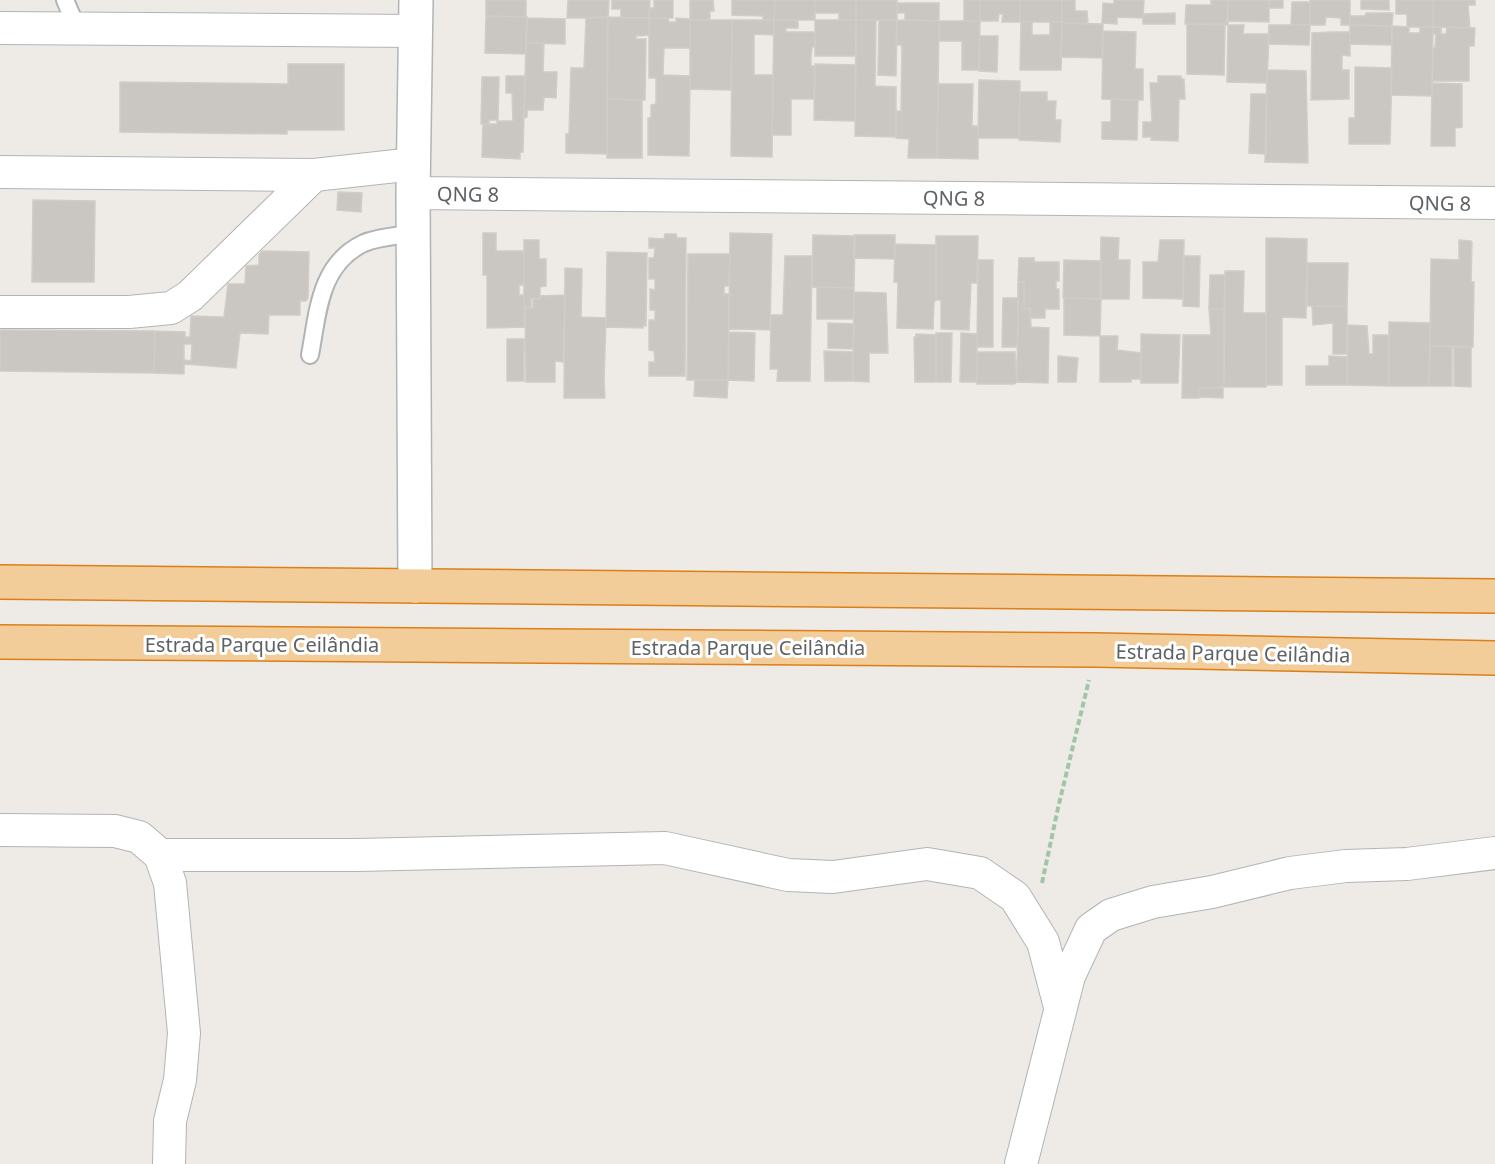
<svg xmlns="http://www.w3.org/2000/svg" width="1495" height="1164" viewBox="0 0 1495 1164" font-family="'Noto Sans',sans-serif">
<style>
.building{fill:#cac6c2;stroke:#d2ccc5;stroke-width:1.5;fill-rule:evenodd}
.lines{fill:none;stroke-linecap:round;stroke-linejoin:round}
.lane-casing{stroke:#b1b4b7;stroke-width:20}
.street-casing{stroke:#b1b4b7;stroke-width:34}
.secondary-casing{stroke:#b0b4b7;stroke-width:36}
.highway-casing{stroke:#dc7f18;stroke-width:36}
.path{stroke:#a1c5a5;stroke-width:4;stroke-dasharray:6 3;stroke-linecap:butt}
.lane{stroke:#fff;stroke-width:16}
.street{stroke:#fff;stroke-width:32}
.secondary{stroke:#fff;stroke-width:33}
.highway{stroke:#f2cd99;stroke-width:33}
.labels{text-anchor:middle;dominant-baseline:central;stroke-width:6;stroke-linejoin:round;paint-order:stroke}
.street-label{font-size:20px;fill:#5e6265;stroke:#fff}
</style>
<rect width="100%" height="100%" fill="#eeebe6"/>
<path class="building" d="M486 0H526V17L486 16Z
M568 0H609L608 17 567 18Z
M612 0H650L649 18H621V9H612Z
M654 0H673V18H649L650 8H654Z
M690 0H713L714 11H710V20H690Z
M732 0H775L774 20H763V16L732 15Z
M775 0H815V20H774Z
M815 0H856V20H839V13H815Z
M856 0H897V20H856Z
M964 0H980V21H964Z
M980 0H1020V22H1002L1003 14H999L998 21H980Z
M1020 0H1062V22H1020Z
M1062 0H1075V11H1087L1088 24 1062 23Z
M1114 0H1144L1143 18 1117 17V24L1102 23 1103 3 1114 4Z
M1211 0H1228V25L1185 24 1186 5H1211Z
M1228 0H1269V22L1227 21Z
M1269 0H1283V8H1269Z
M1310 0H1350V25H1341V18L1326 17 1325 25H1310Z
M1361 0H1389V10L1361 9Z
M1396 0H1433V27H1407V14H1396Z
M1433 0H1475V5H1468L1470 28 1433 27Z
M1292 2H1310V25H1291Z
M897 3H939V21L905 20V13H897Z
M1175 13V24H1143V14Z
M1366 13H1393L1392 26 1350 25V16H1365Z
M486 16 527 17 526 54 485 53Z
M608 17 607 154 566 153V134H569L571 68H584L586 18Z
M608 17 649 18V35L636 36V39H646L645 100 607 99Z
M527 18 565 19V44L526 43Z
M649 18H668L669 22H676V18L690 19V48H664L663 75 690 76 689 156 648 155V118H651V105L656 104V78H649Z
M690 20H732L731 90 690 89Z
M732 20H774V35L754 34V75H773L772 157 731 156Z
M774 20H798V28H786V32H815V47H812L811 56V66H815L814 99H791V135H772Z
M815 20H856V56H815Z
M856 20H876L875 86 896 87V137L855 136Z
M879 20H897L896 76 878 75Z
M897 20 939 21 937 158H908L909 139 896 138V111H901L902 45H896Z
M939 21H980L979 70H962V41H939Z
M1021 22H1032V35H1050V22H1062L1061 70H1020Z
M1062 23 1103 24 1102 58 1061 57Z
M1187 24H1225L1224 75 1187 74Z
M1228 25H1244L1243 34H1269L1267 83 1227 82Z
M1269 25H1310L1309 45 1268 44Z
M1350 25 1392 26V45L1350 44Z
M1392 26 1409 27V33H1420V27H1433L1432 96 1391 95Z
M1433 27H1441V34H1446L1447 27 1475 28 1474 46H1469V81H1432L1433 48H1435L1436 34H1433Z
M1103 31 1136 32 1135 69H1143V100L1102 99Z
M1332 32H1350V56L1342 55V70H1349V99L1311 100 1312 33Z
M980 36H998L997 72 979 71Z
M526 43H544L543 72H557L556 98 544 97 543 110H527V117L524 118Z
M288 64H344V130H287V134L120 132V82L288 84Z
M815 64 856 65 855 121 814 120Z
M1355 67 1392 68 1390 144H1349V118H1355Z
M1267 70 1306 71 1308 163 1265 162Z
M506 76H525L523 152H520V159L482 157 483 124H497V121H513L512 93H506Z
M1158 76H1181V79H1184L1185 99H1179L1178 141 1151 140 1152 137H1143V122H1152L1150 83H1158Z
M482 77H499L498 120H489V124H481Z
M979 80 1020 81 1019 138H978Z
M1432 83 1462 84V127L1455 128V146H1431Z
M938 84H973L972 126H978V159L937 158Z
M1020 92H1047V101H1056L1055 120H1061L1060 142 1019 140Z
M1251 94H1267L1266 154 1249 153Z
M607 99 642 100V158H607Z
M1111 99 1138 100 1137 140 1102 139V122H1111Z
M338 192 362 193 361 212 337 210Z
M33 200 95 201 94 282H32Z
M483 233H496V251H524V285H519V295H524V327L487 328V275H483Z
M730 233 772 234 770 330 729 329Z
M665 234H676L677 238H686L685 376H649V362H655L654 351 649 350V320H655V310H650V289L655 290V279H649V258H654L655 248H649V238L664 239Z
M813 235 855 236 854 288 812 287Z
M895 235V259L854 258V235Z
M936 236H978L977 283H971L969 330 941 329V300H936Z
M1101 237 1119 238 1118 260H1130L1129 299H1100Z
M1266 238 1307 239 1306 318 1282 317V385H1266Z
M524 240H539V259H546V286L540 287V299L531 298V307H524Z
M1160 240H1184L1183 299 1143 298V262H1158Z
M1459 240 1471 241 1472 242 1471 282H1474L1473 347 1430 346 1431 259 1459 260Z
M895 244 936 245V300L934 302 933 329 897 328 898 282H894Z
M262 251 309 252 308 298 306 301H300V315H269L268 334 240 333 236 368 184 364V374L154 373 155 331 185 332V337H190L191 316 224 317 228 284H245L246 266 259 265V255ZM184 344H192L191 361 184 360Z
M607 252 647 253 646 326 643 325V328L606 327Z
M688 254H730L729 286H724V294H729L728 380H687Z
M785 256H812L810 381H777L778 369H770L771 315H783Z
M1184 256H1200L1199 307 1183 306Z
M1019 258H1034V262H1059V281H1056V289H1059V309H1045V318H1030V308L1024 309V282H1018Z
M978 260H993V347H977Z
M1064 260 1101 261V299L1063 298Z
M1307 263H1348L1347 306H1307Z
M565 268 582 269 581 317 606 318 604 380 605 398H564Z
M1225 271H1244L1243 313H1266V387H1224Z
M1210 275H1225L1224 309H1209Z
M1018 282H1024V309L1030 308 1031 327 1049 328 1048 383 1017 382Z
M817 287 854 288V319H817Z
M854 292 886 293 888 353H869V382L853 381Z
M565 295 563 362 555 361V382H526L525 308H533V299H540V296Z
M1003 298H1018V341L1016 347H1002Z
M1064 298 1101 299 1100 336 1064 335Z
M1312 306H1347V354H1333V323L1313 325Z
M1209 309H1224V387L1199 388V398H1182L1183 335H1211Z
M1389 322 1430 323 1429 386H1389Z
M828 323 854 324 853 349 828 348Z
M1348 325 1367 326 1369 354H1373V335H1389V386L1347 385Z
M0 330 155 331 154 373 0 371Z
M729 332 755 333 754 381 728 380Z
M936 333H952L951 382H936Z
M961 333 977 334V382H960Z
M916 334 936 335V382H915L914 337H916Z
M1141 334 1180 335 1178 383H1141Z
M1100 336H1118L1117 350 1141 353V379H1131V382H1100Z
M507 339H524V381H507Z
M1430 346H1452V386H1429Z
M1454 346 1471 347V387L1454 386Z
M824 351 853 352V381H825Z
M977 352H1015L1017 382 1014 384H977Z
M1058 356 1078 358 1076 382H1058Z
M1329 356 1347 357V385H1306V366H1329Z
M695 380H728L727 398 694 396Z
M1199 388H1223V398L1199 397Z"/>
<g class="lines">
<g class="lane-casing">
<path id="lane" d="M65 0 77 28
M310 355C318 313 319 264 364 243 378 237 398 236 414 233"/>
</g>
<g class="street-casing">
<path id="street" d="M0 28 416 31
M0 172 314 175 414 164
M413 193 1495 203
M0 312H129L171 308 190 296 314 175
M0 830 115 831 139 837 160 855 170 883 184 1033 180 1080 170 1121 169 1164
M160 855H357L665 848 788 875 833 877 927 864 980 873 1015 897 1043 942 1060 1007
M1021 1164 1069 976 1091 929 1111 915 1153 902 1212 892 1290 873 1346 866 1407 864 1495 853"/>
</g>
<g class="secondary-casing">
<path id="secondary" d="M415 586 413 193 416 0"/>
</g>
<g class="highway-casing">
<path id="highway" d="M0 582 1495 596
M0 642 1096 650 1495 658"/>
</g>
<path class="path" d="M1042 883 1058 808 1089 680"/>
<use href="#lane" class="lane"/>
<use href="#street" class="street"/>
<use href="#secondary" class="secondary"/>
<use href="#highway" class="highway"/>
</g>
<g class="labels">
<g class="street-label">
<text transform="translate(468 194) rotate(1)">QNG 8</text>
<text transform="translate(954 198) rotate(1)">QNG 8</text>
<text transform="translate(1440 203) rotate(1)">QNG 8</text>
<text x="262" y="644">Estrada Parque Ceilândia</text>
<text x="748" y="647">Estrada Parque Ceilândia</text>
<text transform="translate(1233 653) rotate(1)">Estrada Parque Ceilândia</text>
</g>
</g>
</svg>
